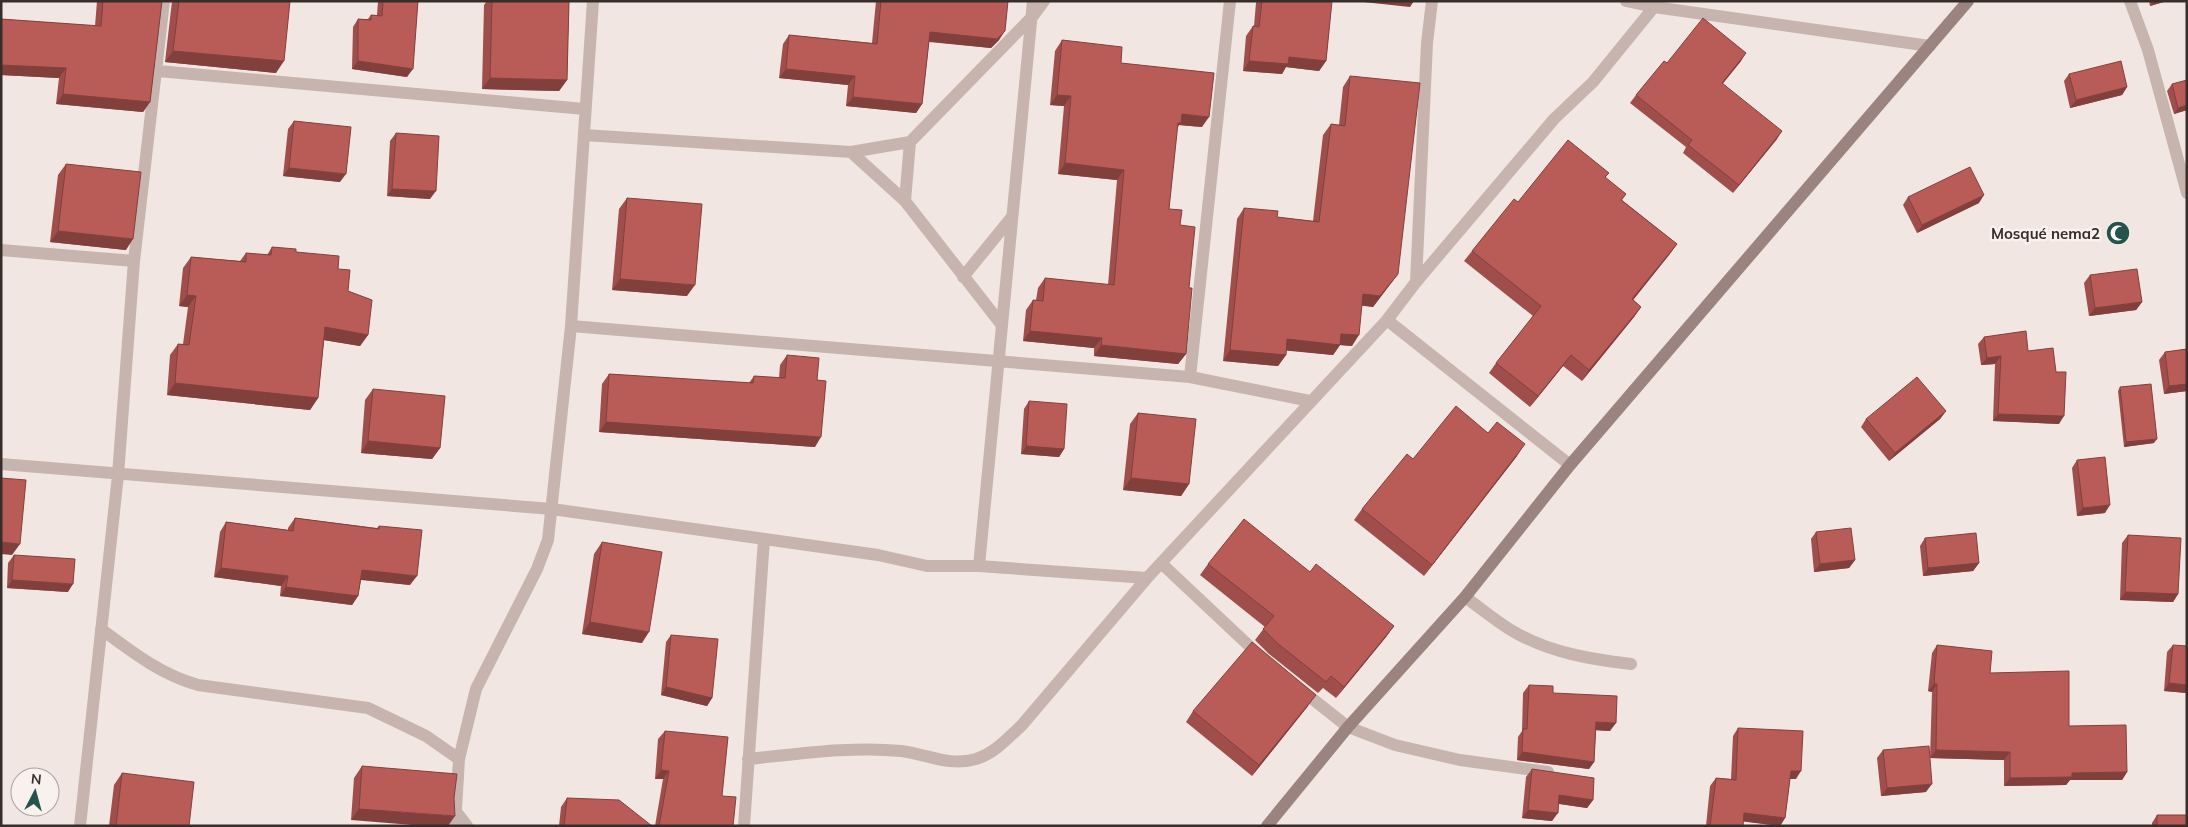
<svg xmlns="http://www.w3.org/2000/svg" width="2188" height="827" viewBox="0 0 2188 827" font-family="Mulish,sans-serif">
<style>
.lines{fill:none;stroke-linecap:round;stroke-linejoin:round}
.street{stroke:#c8b4ae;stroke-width:12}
.secondary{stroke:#9b847f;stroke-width:12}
.wall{fill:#9f4e4b}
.shaded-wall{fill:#82403d}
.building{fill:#b95b57;stroke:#82403d}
.labels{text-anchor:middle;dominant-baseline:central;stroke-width:5;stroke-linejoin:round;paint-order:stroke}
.poi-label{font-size:15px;font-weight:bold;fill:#372d2b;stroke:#f9f1ed;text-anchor:end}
</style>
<rect width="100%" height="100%" fill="#f1e6e1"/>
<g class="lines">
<path class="street" d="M1626 1 1654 7 1930 46
M2130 1 2148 50 2187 193
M158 71 585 109
M584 135 851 152 910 142 1033 16 1044 1
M851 152 905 201 1001 324
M905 201 910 142
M1 250 134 261
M963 277 1011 218
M1416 282 1427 43 1432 1
M1387 320 1570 465
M571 326 1190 377 1310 401
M1190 377 1230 1
M1 464 552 509 878 555 927 566H979L1147 578
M1161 563 1261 657
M979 566 1033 1
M1465 597C1482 609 1498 623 1516 633 1552 653 1590 659 1631 664
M101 629C132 652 160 674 198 685L368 708 426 736 459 759
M1300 689 1348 727 1395 745 1460 760 1548 772
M748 759C799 754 851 746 901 751 927 754 949 767 976 759 995 753 1008 738 1022 725L1147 578 1387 320 1416 282 1493 191 1554 119 1593 82 1654 7
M454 809 467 826
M80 826 118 475 134 261 164 1
M455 826 459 759 476 689 537 569 548 540 571 326 593 1
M744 826 764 539"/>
<path class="secondary" d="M1267 826 1348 727 1465 597 1570 465 1968 1"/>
</g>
<path class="wall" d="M97 1H162L150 102 143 112 56 104 59 78 1 75V19L95 26Z
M172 1H290L276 73 165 62Z
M378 1H418L407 77 352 69 353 27 358 19H368L371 15H377Z
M487 1H569L567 80 559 91 482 89 484 5Z
M876 1H1008L999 40 991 48 929 42 922 104 916 113 846 106 848 85 779 78 783 44 789 35 872 43Z
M1257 1H1332L1326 61 1319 71 1286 67 1282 74 1243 71 1246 36 1253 26H1254L1256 3Z
M2149 1H2167L2150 6Z
M1062 40 1121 63 1202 127 1179 125 1177 128 1169 209 1180 225 1189 288 1186 354 1178 364 1094 356V348L1023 341 1026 310 1033 300H1036L1038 288 1045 278 1108 285 1117 180 1058 174 1064 106 1050 105 1055 51Z
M1741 61 1722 84 1777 139 1733 193 1683 153 1686 147 1630 103 1636 95 1667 63Z
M2069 74 2127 87 2122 95 2070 108 2064 81Z
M1350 76 1398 274 1373 307 1362 305 1352 346 1340 345 1333 355 1286 350V355L1278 366 1223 361 1237 219 1244 208 1277 217 1313 221 1323 135 1331 124 1339 125 1343 87Z
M2172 84 2187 110 2174 114 2167 91Z
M294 121 340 182 283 176 288 129Z
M396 133 430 199 387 196 390 141Z
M66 164 126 250 50 242 58 175Z
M1609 173 1605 178 1626 194 1622 200 1677 244 1669 255 1633 300 1641 307 1634 317 1582 381 1563 366 1530 407 1489 373 1496 363 1533 316 1464 261 1472 251 1518 202Z
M1908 197 1979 203 1917 233 1903 205Z
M627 198 687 296 612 290 619 209Z
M272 247 296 252 338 269 368 335 360 346 324 340 318 398 310 410 167 395 170 355 178 344H183L188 307 179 306 183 268 191 257 240 261 246 253 267 255Z
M2090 275 2142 302 2136 310 2089 316 2084 283Z
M1984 337 2028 351 2056 372 2059 424 1993 421 1995 364 1981 365 1978 344Z
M2187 349V391L2164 394 2159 360 2165 352Z
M787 355 817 380 815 447 599 432 602 384 609 374 749 383 754 376 779 378 780 365Z
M2120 387 2154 443 2124 447 2118 391Z
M373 389 440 448 432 459 361 453 365 400Z
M1029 401 1064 449 1059 457 1021 454 1024 409Z
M1946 411 1940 419 1889 461 1861 427 1866 419Z
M1138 413 1189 484 1181 496 1123 490 1130 424Z
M1517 456 1424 576 1354 520 1362 509 1413 459Z
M2077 460 2105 513 2077 516 2072 468Z
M295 518 377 528 379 526 410 585 361 580 358 596 352 605 280 596 281 586 214 577 220 532 226 522 288 530V528Z
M1816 532 1855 560 1849 568 1814 572 1811 539Z
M2128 535 2178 594 2173 602 2120 600 2122 543Z
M1925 538 1979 563 1973 571 1923 576 1920 546Z
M602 542 642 643 582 634 594 554Z
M14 555 68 592 7 588 8 563Z
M1208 564 1310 572 1394 626 1386 637 1336 698 1323 688 1318 693 1269 654 1255 640 1265 627 1200 575Z
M671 635 712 698 707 706 661 695 666 642Z
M1937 645 1990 673 2069 726 2127 772 2122 780H2070L2066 785 2004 786V760L1930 758 1932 692 1928 691 1932 653Z
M2173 645 2187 693 2164 691 2167 652Z
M1529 685 1553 693 1610 731 1596 730 1594 762 1589 769 1517 760 1518 737 1522 731 1523 693Z
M1308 706 1252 776 1186 722 1193 711Z
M1738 728 1796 779H1790L1785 818 1780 826 1743 821V826H1706L1710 786 1716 778 1731 779 1733 736Z
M665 731 722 796 733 826H655L663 779H655L658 739Z
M1883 750 1926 792 1881 796 1877 758Z
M362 766 454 798 351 820 354 778Z
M1532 769 1593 800 1587 808 1559 804 1552 821 1522 818 1526 777Z
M122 773 189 826H109L114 785Z
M567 798 652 826H559L561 807Z
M2157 815 2187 826H2152V823Z"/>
<path class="shaded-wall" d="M1354 1H1414L1410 7Z
M2153 1H2167L2150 6Z
M1005 31 999 40 991 48 924 41 930 32Z
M173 51 284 61 276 73 165 62Z
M1746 53 1741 61 1717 91 1722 83Z
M1289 57 1326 61 1319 71 1286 67 1282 74 1243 71 1249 61Z
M358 61 413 69 407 77 352 69Z
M1 65 66 68 59 78 1 75Z
M786 69 855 76 848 85 779 78Z
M490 78 567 80 559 91 482 89Z
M2127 87 2122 95 2070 108 2076 100Z
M63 94 150 102 143 112 56 104Z
M1057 95 1071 96 1064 106 1050 105Z
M853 97 922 104 916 113 846 106Z
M2187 105V110L2174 114 2178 108Z
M1182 114 1209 117 1202 127 1179 125 1173 134Z
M1782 131 1777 139 1733 193 1739 185Z
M1065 163 1124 170 1117 180 1058 174Z
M289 168 346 174 340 182 283 176Z
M392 189 436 191 430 199 387 196Z
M1984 195 1979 203 1917 233 1922 225Z
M58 231 133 239 126 250 50 242Z
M1677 244 1669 255 1625 310 1632 299Z
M1398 274 1373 307 1356 305 1363 294Z
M620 279 695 285 687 296 612 290Z
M187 295 196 296 188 307 179 306Z
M2142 302 2136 310 2089 316 2095 308Z
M1641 307 1634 317 1582 381 1589 370Z
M325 327 368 335 360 346 317 339Z
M1030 331 1102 338 1094 348 1023 341Z
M1341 334 1359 335 1352 346 1340 345 1333 355 1280 350 1287 339Z
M1101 345 1186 354 1178 364 1094 356Z
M1230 350 1286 355 1278 366 1223 361Z
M1571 355 1563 366 1530 407 1538 396Z
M2001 356 1995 364 1981 365 1987 358Z
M175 383 318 398 310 410 167 395Z
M2187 384V391L2164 394 2169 386Z
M1946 411 1940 419 1889 461 1895 453Z
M1998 414 2064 416 2059 424 1993 421Z
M606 422 821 437 815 447 599 432Z
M2157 439 2154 443 2124 447 2126 442Z
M368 441 440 448 432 459 361 453Z
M1525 444 1517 456 1424 576 1432 565Z
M1026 446 1064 449 1059 457 1021 454Z
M1131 478 1189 484 1181 496 1123 490Z
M2110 505 2105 513 2077 516 2083 508Z
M1 542 20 544 12 555 1 554Z
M1855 560 1849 568 1814 572 1820 564Z
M1979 563 1973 571 1923 576 1928 568Z
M221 568 288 576 281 586 214 577Z
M362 570 417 576 410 585 355 579Z
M12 580 73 584 68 592 7 588Z
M286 587 358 596 352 605 280 596Z
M2125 592 2178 594 2173 602 2120 600Z
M590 622 649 632 642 643 582 634Z
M1394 626 1386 637 1336 698 1344 687Z
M2169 683 2187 685V693L2164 691Z
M1934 684H1937L1932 692 1928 691Z
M666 687 712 698 707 706 661 695Z
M1316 695 1308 706 1252 776 1259 765Z
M1596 722 1616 723 1610 731 1591 730Z
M1936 750 2010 752 2004 760 1930 758Z
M1522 752 1594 762 1589 769 1517 760Z
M661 770 669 771 663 779H655Z
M1791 771H1801L1796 779H1785Z
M2127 772 2122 780H2070L2066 785 2004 786 2010 778 2072 773Z
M1932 784 1926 792 1881 796 1887 788Z
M1559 795 1593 800 1587 808 1554 803Z
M359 809 455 816 448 826H425L351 820Z
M1528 810 1558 813 1552 821 1522 818Z
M1744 813 1785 818 1780 826 1739 821Z"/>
<path class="building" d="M103 1H162L150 102 63 94 66 68 1 65V19L101 26Z
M179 1H290L284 61 173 51Z
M383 1H418L413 69 358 61V19L371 20V15L382 16Z
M492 1H569L567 80 490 78Z
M881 1H1008L1005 31 997 39 930 32 922 104 853 97 855 76 786 69 789 35 877 44Z
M1262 1H1332L1326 61 1289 57 1288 64 1249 61 1253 26 1259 27Z
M1703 18 1746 53 1722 83 1782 131 1739 185 1688 145 1692 140 1636 95 1664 61 1667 63Z
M1062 40 1122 47 1121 63 1214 73 1209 117 1182 114 1181 123H1178L1169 209 1182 210 1180 225 1195 227 1189 288H1192L1186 354 1101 345 1102 338 1030 331 1033 300 1043 301 1045 278 1114 285 1124 170 1065 163 1071 96 1057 95Z
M2121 61 2127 87 2076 100 2069 74Z
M1350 76 1420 83 1398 274 1380 296 1363 294 1359 335 1341 334 1340 345 1287 339 1286 355 1230 350 1244 208 1278 211 1277 217 1319 222 1331 124 1345 126Z
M2187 80V105L2178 108 2172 84Z
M294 121 351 127 346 174 289 168Z
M396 133 439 136 436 191 392 189Z
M1568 140 1609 173 1605 177 1626 194 1621 200 1677 244 1632 299 1641 307 1589 370 1571 355 1538 396 1496 363 1541 306 1472 251 1514 199 1518 202Z
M66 164 141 172 133 239 58 231Z
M1970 167 1984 195 1922 225 1908 197Z
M627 198 702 204 695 285 620 279Z
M272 247 296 249V252L339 256 338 269 350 270 348 291 372 300 368 335 325 327 318 398 175 383 178 344 189 345 196 296 187 295 191 257 246 262V253L271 255Z
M2137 269 2142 302 2095 308 2090 275Z
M2026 331 2028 351 2053 348 2056 372H2066L2064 416 1998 414 2001 356 1987 358 1984 337Z
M2187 349V384L2169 386 2165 352Z
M787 355 819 358 817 380 826 381 821 437 606 422 609 374 753 383 754 376 785 378Z
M1917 377 1946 411 1895 453 1866 419Z
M2151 384 2157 439 2126 442 2120 387Z
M373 389 445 396 440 448 368 441Z
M1029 401 1067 404 1064 449 1026 446Z
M1456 406 1488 433 1497 422 1525 444 1432 565 1362 509 1407 454 1413 459Z
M1138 413 1196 419 1189 484 1131 478Z
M2105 457 2110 505 2083 508 2077 460Z
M1 478 26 480 20 544 1 542Z
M295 518 379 529V526L422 530 417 576 362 570 358 596 286 587 288 576 221 568 226 522 293 531Z
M1244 519 1310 572 1316 564 1394 626 1344 687 1331 676 1326 682 1277 643 1263 629 1274 616 1208 564Z
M1851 528 1855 560 1820 564 1816 532Z
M1976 533 1979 563 1928 568 1925 538Z
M2128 535 2181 538 2178 594 2125 592Z
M602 542 662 552 649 632 590 622Z
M14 555 75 559 73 584 12 580Z
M671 635 718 639 712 698 666 687Z
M1252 642 1316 695 1259 765 1193 711Z
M1937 645 1992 651 1990 673 2069 671V726L2126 725 2127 772 2072 773V777L2010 778V752L1936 750 1937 684H1934Z
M2173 645 2187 646V685L2169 683Z
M1529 685 1553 686V693L1617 696 1616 723 1596 722 1594 762 1522 752 1523 729H1527Z
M1738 728 1803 731 1801 771H1791L1785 818 1744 813 1743 826H1710L1716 778 1736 780Z
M665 731 728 737 722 796 736 797 733 826H659L669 771 661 770Z
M1929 746 1932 784 1887 788 1883 750Z
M362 766 457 774 454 798 455 816 359 809Z
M1532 769 1594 778 1593 800 1559 795 1558 813 1528 810Z
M122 773 194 782 189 826H116Z
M567 798 619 800 652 826H564Z
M2157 815H2187V826H2157Z"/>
<defs>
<g id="mosque-disc" transform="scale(1.25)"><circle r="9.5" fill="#25544e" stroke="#f9f1ed"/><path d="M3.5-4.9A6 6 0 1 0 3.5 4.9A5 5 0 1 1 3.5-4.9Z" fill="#fff"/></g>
</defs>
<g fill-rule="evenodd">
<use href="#mosque-disc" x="2118" y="233"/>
</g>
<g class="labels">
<g class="poi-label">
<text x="2100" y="233">Mosqué nema2</text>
</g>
</g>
<rect width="2188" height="827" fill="none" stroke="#372d2b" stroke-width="5"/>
<g transform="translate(35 792) rotate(6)"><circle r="24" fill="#f9f1ed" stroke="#aba39f"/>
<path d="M0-4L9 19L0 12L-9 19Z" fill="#25544e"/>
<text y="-8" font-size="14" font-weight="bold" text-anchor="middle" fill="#372d2b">N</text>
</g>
</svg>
